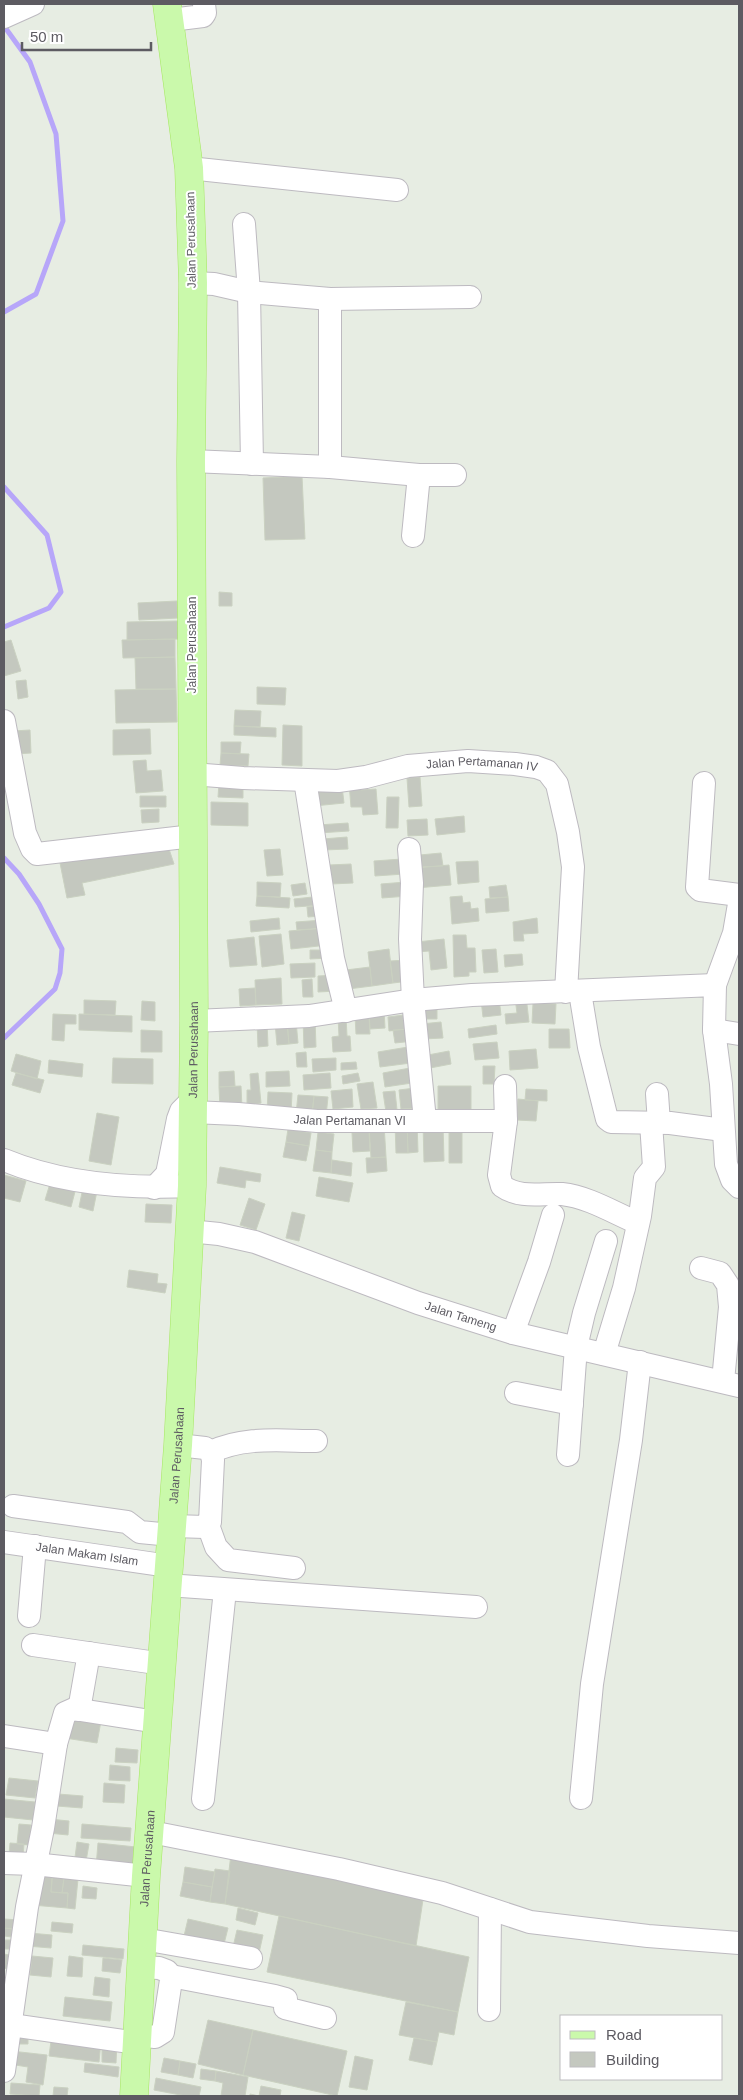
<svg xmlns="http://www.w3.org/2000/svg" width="743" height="2100" viewBox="0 0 743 2100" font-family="Helvetica,sans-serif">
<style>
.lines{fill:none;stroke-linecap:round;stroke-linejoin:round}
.stream{stroke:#b7a6f9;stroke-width:5}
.building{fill:#c4c8bf;stroke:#cad1c1}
.minor-casing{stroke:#bdbac0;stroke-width:24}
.major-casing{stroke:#a6e761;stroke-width:29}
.minor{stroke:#fff;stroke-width:22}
.major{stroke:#caf9ab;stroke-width:28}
.labels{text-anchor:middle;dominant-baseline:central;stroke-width:4;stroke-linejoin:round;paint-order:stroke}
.street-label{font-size:12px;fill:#5d5b62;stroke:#fff}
</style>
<rect width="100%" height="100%" fill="#e7ede3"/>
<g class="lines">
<path class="stream" d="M4 26 30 62 56 134 63 221 36 294 4 312
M4 487 47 535 61 592 49 608 4 627
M4 858 19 874 39 904 62 949 60 973 55 989 4 1038"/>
</g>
<path class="building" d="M302 476 305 539 265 540 263 478Z
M219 592 232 593V606H219Z
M177 601 178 618 139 620 138 603Z
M178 621V639L127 640V622Z
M175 639V657L123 658 122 640Z
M11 640 21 671 4 676V642Z
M175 657 176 689H136L135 658Z
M26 680 28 697 18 699 16 681Z
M257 687 286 688 285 705 257 704Z
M176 689 177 722 116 723 115 690Z
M235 710 261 711 260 727 234 726Z
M283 725 302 726V766L282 765Z
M234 726 276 728V737L234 735Z
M150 729 151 754 113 755V730Z
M30 730 31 753 15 754 13 731Z
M221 742H241L240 754 221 753Z
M221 753 249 754 248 766 220 765Z
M146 760 147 771 161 770 163 791 136 793 133 761Z
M420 777 422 806 409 807 407 778Z
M360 782 361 790 376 789 378 814 363 815 362 807H351L349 783Z
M219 783 243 784V798L218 797Z
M342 786 344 803 314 806 312 789Z
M140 796H166V807H140Z
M387 797H399L398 828H386Z
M211 802 248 803V826L211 825Z
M159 809V822L142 823 141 810Z
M464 816 465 832 437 835 435 819Z
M427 819 428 835 408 836 407 820Z
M348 823 349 831 318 833V825Z
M347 837 348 849 324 850 323 839Z
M166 840 174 864 82 883 85 895 67 898 59 858Z
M280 849 283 875 267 876 264 850Z
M441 853 443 866 421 867 420 855Z
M402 859 404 874 375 876 374 861Z
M478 861 479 882 458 884 456 862Z
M351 864 353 883 331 884 329 865Z
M449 865 451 885 416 888 415 868Z
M257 882 281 883 280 897 257 896Z
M406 882 408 896 382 898 381 884Z
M305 883 307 894 293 896 291 885Z
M506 885 508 897 490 898 489 887Z
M257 896 290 898 289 908 256 906Z
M322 896V905L295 907 294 899Z
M462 896 463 903 470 902 471 909 478 908 479 921 452 924 450 897Z
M508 897 509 911 486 913 485 899Z
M321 906V916L308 917 307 907Z
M279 918 280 929 251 932 250 921Z
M537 918 538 933 523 934 524 941H514L513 922Z
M323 920 324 928 297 930 296 922Z
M326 928 328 945 291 949 289 931Z
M281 934 284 964 262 967 259 936Z
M453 935H466L467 948H475L476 972H469V976L454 977Z
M254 937 257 965 230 967 227 940Z
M444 939 447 968 431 970 429 951 418 952 417 942Z
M389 949 393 983 372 986 368 952Z
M496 949 498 972 484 973 482 950Z
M310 950H330V958L310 959Z
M522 954 523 965 505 967 504 955Z
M407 960 409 981 393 983 390 961Z
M315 963V977L291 978 290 964Z
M370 967 372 986 348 989 346 970Z
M336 975 337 991 318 992V976Z
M281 978 282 1004 256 1005 255 980Z
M312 979 313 997H303L302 980Z
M255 988 256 1005 240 1006 239 989Z
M526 996 529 1022 506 1024 505 1014 517 1013 515 998Z
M499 998 501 1015 483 1017 481 1000Z
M84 1000 116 1001 115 1015 84 1014Z
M142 1001 155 1002V1021L141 1020Z
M420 1001H437V1019H421Z
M533 1003 556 1004 555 1024 532 1023Z
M384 1009 385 1028 370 1029 369 1010Z
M53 1014 76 1015V1024H65L64 1041 52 1040Z
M79 1014 132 1016V1032L79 1030Z
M369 1015 370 1034H356L355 1016Z
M404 1015 406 1029 389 1031 388 1017Z
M338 1017H346L347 1036H350L351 1051 333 1052 332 1037 339 1036Z
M303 1019H315L316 1047 304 1048Z
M296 1021 298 1043 289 1044 287 1022Z
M257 1022H267L268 1046 258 1047Z
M287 1022 289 1044 277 1045 275 1023Z
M441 1022 443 1038 423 1039 421 1024Z
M496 1025 497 1034 469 1038 468 1029Z
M412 1029 414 1041 395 1043 393 1030Z
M549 1029H569L570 1048H549Z
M141 1030 162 1031V1052H141Z
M497 1042 499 1058 475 1060 473 1044Z
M408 1047 411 1063 380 1067 378 1052Z
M536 1049 538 1068 510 1070 509 1051Z
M449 1051 451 1064 430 1068 428 1055Z
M306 1052 307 1067H297L296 1053Z
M16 1054 41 1061 37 1079 11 1071Z
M113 1058 153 1059V1084L112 1083Z
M336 1058V1070L313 1072 312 1059Z
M49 1060 83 1064 82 1077 48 1073Z
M356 1062 357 1069 341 1070V1063Z
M483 1066H495L494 1084H483Z
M410 1068 412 1083 385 1087 383 1073Z
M234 1071 235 1086 219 1087V1072Z
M289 1071 290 1086 266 1087V1072Z
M16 1073 44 1080 40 1093 12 1085Z
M258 1073 261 1103 247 1105V1090H251L250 1074Z
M330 1073 331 1088 304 1090 303 1075Z
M358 1073 360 1081 343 1084 342 1076Z
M373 1082 377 1108 361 1109 357 1084Z
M241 1086 242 1108H220L219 1087Z
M438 1086H471V1113L438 1112Z
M415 1088 417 1108 401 1109 399 1090Z
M352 1089 353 1107 333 1109 331 1091Z
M526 1089 547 1090V1101L525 1100Z
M395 1091 397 1110 386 1112 383 1092Z
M268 1092 292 1093 291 1113 267 1112Z
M298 1095 314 1096 312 1115 296 1114Z
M314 1096 328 1097 326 1116 312 1115Z
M518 1099 538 1101 536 1121 517 1120Z
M97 1113 119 1117 111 1165 89 1161Z
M407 1122H417L418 1152 408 1153Z
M407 1122 408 1153H396L395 1123Z
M423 1123H443L444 1161 424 1162Z
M384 1124 386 1157 371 1158 369 1125Z
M449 1125H462V1163H449Z
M288 1129 311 1133 309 1146 286 1142Z
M318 1132 334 1134 332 1152 316 1150Z
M369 1132 370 1151 353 1152 352 1133Z
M286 1142 309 1146 306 1161 283 1157Z
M316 1150 332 1152 331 1173 313 1171Z
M386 1157 387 1171 367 1173 366 1158Z
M332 1160 352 1163 351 1176 331 1173Z
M220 1167 261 1174 260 1182 246 1180 245 1188 217 1183Z
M4 1175 26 1181 20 1202 4 1198Z
M52 1177 77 1184 71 1207 45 1200Z
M319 1177 353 1183 349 1202 316 1196Z
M84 1183 98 1186 93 1211 79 1207Z
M249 1198 265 1204 256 1230 240 1225Z
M146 1204 172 1205 171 1223 145 1222Z
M292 1212 305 1215 299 1241 286 1238Z
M129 1270 158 1274 157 1283 167 1284 165 1293 127 1287Z
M69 1715 101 1721 97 1743 65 1738Z
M116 1748 138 1750 137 1763 115 1762Z
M110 1765 130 1767V1781L109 1780Z
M9 1778 38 1781 35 1798 6 1795Z
M104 1783 125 1785 124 1803 103 1802Z
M58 1794 83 1796 82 1808 57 1806Z
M4 1799 35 1802 33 1820 4 1817Z
M49 1819 69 1821 68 1835 48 1833Z
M19 1824 31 1825 29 1845 17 1844Z
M82 1824 131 1828 130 1841 81 1838Z
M77 1842 89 1844 85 1867 74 1865Z
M10 1843 24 1844 23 1856 9 1855Z
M98 1843 136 1847 133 1871 96 1867Z
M231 1854 424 1893 416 1946 225 1904Z
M185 1867 215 1872 212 1887 183 1882Z
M215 1869 230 1871 225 1904 210 1902Z
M35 1870 53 1872 51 1892 68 1893 67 1908 32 1905Z
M52 1876 64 1878 62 1893 51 1892Z
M64 1878 78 1879 75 1909 67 1908 68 1893H62Z
M183 1882 212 1887 210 1902 180 1896Z
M83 1886 97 1888 96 1899 82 1898Z
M238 1908 258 1913 255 1925 236 1920Z
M279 1916 469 1957 458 2012 267 1972Z
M4 1919 20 1920 19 1929 4 1928Z
M188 1919 228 1928 224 1944 184 1936Z
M52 1922 73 1924 72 1933 51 1931Z
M4 1928 12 1929V1937L4 1936Z
M237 1930 263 1935 259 1953 233 1947Z
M29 1933 52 1935 51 1948 27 1946Z
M4 1940H14V1949H4Z
M83 1945 124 1949 123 1959 82 1955Z
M4 1954 9 1955 7 1969 4 1968Z
M32 1956 53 1958 51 1977 30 1975Z
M69 1956 83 1958 82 1977 67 1976Z
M103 1958 122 1960 120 1973 102 1971Z
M95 1977 110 1979 109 1997 93 1995Z
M65 1997 112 2002 110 2021 63 2016Z
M406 2002 458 2012 454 2035 439 2032 437 2042 399 2035Z
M208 2020 253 2030 243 2075 198 2064Z
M28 2030V2044H12Z
M253 2030 347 2051 337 2096 243 2075Z
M414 2038 437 2042 432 2065 409 2060Z
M51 2041H101L99 2062 49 2056Z
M102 2041 117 2042 116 2063 102 2062Z
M11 2051 47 2055 43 2085 26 2082 28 2067 9 2064Z
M355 2056 373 2060 367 2090 349 2087Z
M164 2058 180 2061 178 2075 161 2072Z
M180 2061 196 2064 193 2078 178 2075Z
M85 2063 119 2067 118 2077 84 2072Z
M201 2069 216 2071 215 2081 200 2079Z
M216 2071 248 2077 245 2096H221L223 2083 215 2081Z
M156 2078 201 2087 199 2096H186L154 2090Z
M11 2083 40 2085 39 2096 10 2094Z
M261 2086 281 2090 280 2096H250V2094L259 2096Z
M54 2087 68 2088 67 2096H53Z"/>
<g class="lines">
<g class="minor-casing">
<g id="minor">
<path d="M4 17 33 4"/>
<path d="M171 20 203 16 205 13 204 4"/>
<path d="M189 168 397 190"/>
<path d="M244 224 249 292 252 464"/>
<path d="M193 283 214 284 249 292 330 299 470 297"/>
<path d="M191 461 330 467 419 475H455"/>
<path d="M330 467V299"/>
<path d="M413 536 419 475"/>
<path d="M4 721 25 833 32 849 37 854 193 836"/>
<path id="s1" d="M192 774 243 778 338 781 366 777 408 766 468 761 515 764 536 767 547 771 557 784 568 832 573 867 566 992"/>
<path d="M305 780 333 958 346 1011"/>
<path d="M704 783 697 887 700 890 739 895"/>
<path d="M409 849 412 883 410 939 413 1000 425 1120"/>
<path d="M715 985 734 933 739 904"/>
<path d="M580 992 589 1047 607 1119 611 1122 670 1123 723 1130"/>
<path d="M194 1021 309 1016 413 1000 472 995 715 985 714 1030 721 1084 726 1164 732 1180 739 1187"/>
<path d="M714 1030 739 1034"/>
<path d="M505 1086 506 1121 499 1175 502 1186C520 1199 542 1193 562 1194 589 1197 614 1213 638 1223"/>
<path d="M657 1094 659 1123"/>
<path id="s2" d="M192 1112 238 1114 317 1121H506"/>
<path d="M4 1160C62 1184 129 1189 192 1186"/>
<path d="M154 1188 167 1174 178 1119 181 1111 193 1099"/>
<path id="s3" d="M189 1231 219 1234 255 1242 418 1303 513 1333 739 1386"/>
<path d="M701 1268 720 1273 728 1285 730 1307 723 1381"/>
<path d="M513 1333 539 1262 553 1215"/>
<path d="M604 1354 624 1288 640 1216 645 1178 654 1167 651 1123"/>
<path d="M516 1393 572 1404"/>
<path d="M211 1452C244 1436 281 1441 316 1441"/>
<path d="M568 1455 576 1347 584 1313 606 1241"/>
<path d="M13 1506 127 1522 140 1532 171 1535"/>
<path d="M208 1525 216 1547 228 1560 294 1568"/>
<path d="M173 1526 205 1527 210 1522 213 1460 211 1452 205 1448 178 1445"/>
<path id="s4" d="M4 1542 169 1566"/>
<path d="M167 1585 476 1607"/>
<path d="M29 1616 35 1546"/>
<path d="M33 1645 163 1664"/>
<path d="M79 1710 89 1653"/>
<path d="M4 1736 56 1744"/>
<path d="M581 1798 592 1684 631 1440 640 1362"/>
<path d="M203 1799 225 1590"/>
<path d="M151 1832 339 1869 442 1893 530 1922 648 1936 739 1943"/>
<path d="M4 1863 34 1864 146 1876"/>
<path d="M143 1939 251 1958"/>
<path d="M171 1976 275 1996 286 1999 285 2008 325 2018"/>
<path d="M489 2010 490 1909"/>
<path d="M11 2025 137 2043"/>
<path d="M137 2035 155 2037 163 2032 171 1980V1976L167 1971 159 1968 141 1967"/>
<path d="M4 2071 27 1907 43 1828 56 1744 65 1713 74 1709 157 1722"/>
</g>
</g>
<g class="major-casing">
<g id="major">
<path id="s5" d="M134 2096 146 1876 178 1445 192 1186 194 1021 191 461 193 283 189 168 167 4"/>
</g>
</g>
<use href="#minor" class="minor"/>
<use href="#major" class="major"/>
</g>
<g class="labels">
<g class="street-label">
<text transform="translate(191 240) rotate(-91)">Jalan Perusahaan</text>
<text transform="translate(192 645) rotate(-90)">Jalan Perusahaan</text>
<text stroke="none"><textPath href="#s1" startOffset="292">Jalan Pertamanan IV</textPath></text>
<text stroke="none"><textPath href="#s5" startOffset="1048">Jalan Perusahaan</textPath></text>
<text stroke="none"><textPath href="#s2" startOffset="158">Jalan Pertamanan VI</textPath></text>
<text stroke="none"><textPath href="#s3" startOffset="286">Jalan Tameng</textPath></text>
<text stroke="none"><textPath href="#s5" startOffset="642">Jalan Perusahaan</textPath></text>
<text stroke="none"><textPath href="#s4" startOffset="84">Jalan Makam Islam</textPath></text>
<text stroke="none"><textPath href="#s5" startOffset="238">Jalan Perusahaan</textPath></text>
</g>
</g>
<rect width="743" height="2100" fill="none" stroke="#5d5b62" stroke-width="10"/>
<rect x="560" y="2015" width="162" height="65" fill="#ffffff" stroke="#bebdc0"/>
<rect x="570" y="2031" width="25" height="8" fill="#caf9ab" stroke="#bebdc0"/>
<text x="606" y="2040" font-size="15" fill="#5d5b62">Road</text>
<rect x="570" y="2052" width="25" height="15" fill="#c4c8bf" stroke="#bebdc0"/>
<text x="606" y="2065" font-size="15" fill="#5d5b62">Building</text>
<path d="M22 42v8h129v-8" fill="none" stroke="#5d5b62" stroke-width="2.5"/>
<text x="30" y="42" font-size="15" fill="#5d5b62" stroke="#ffffff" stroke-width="4" paint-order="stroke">50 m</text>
</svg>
